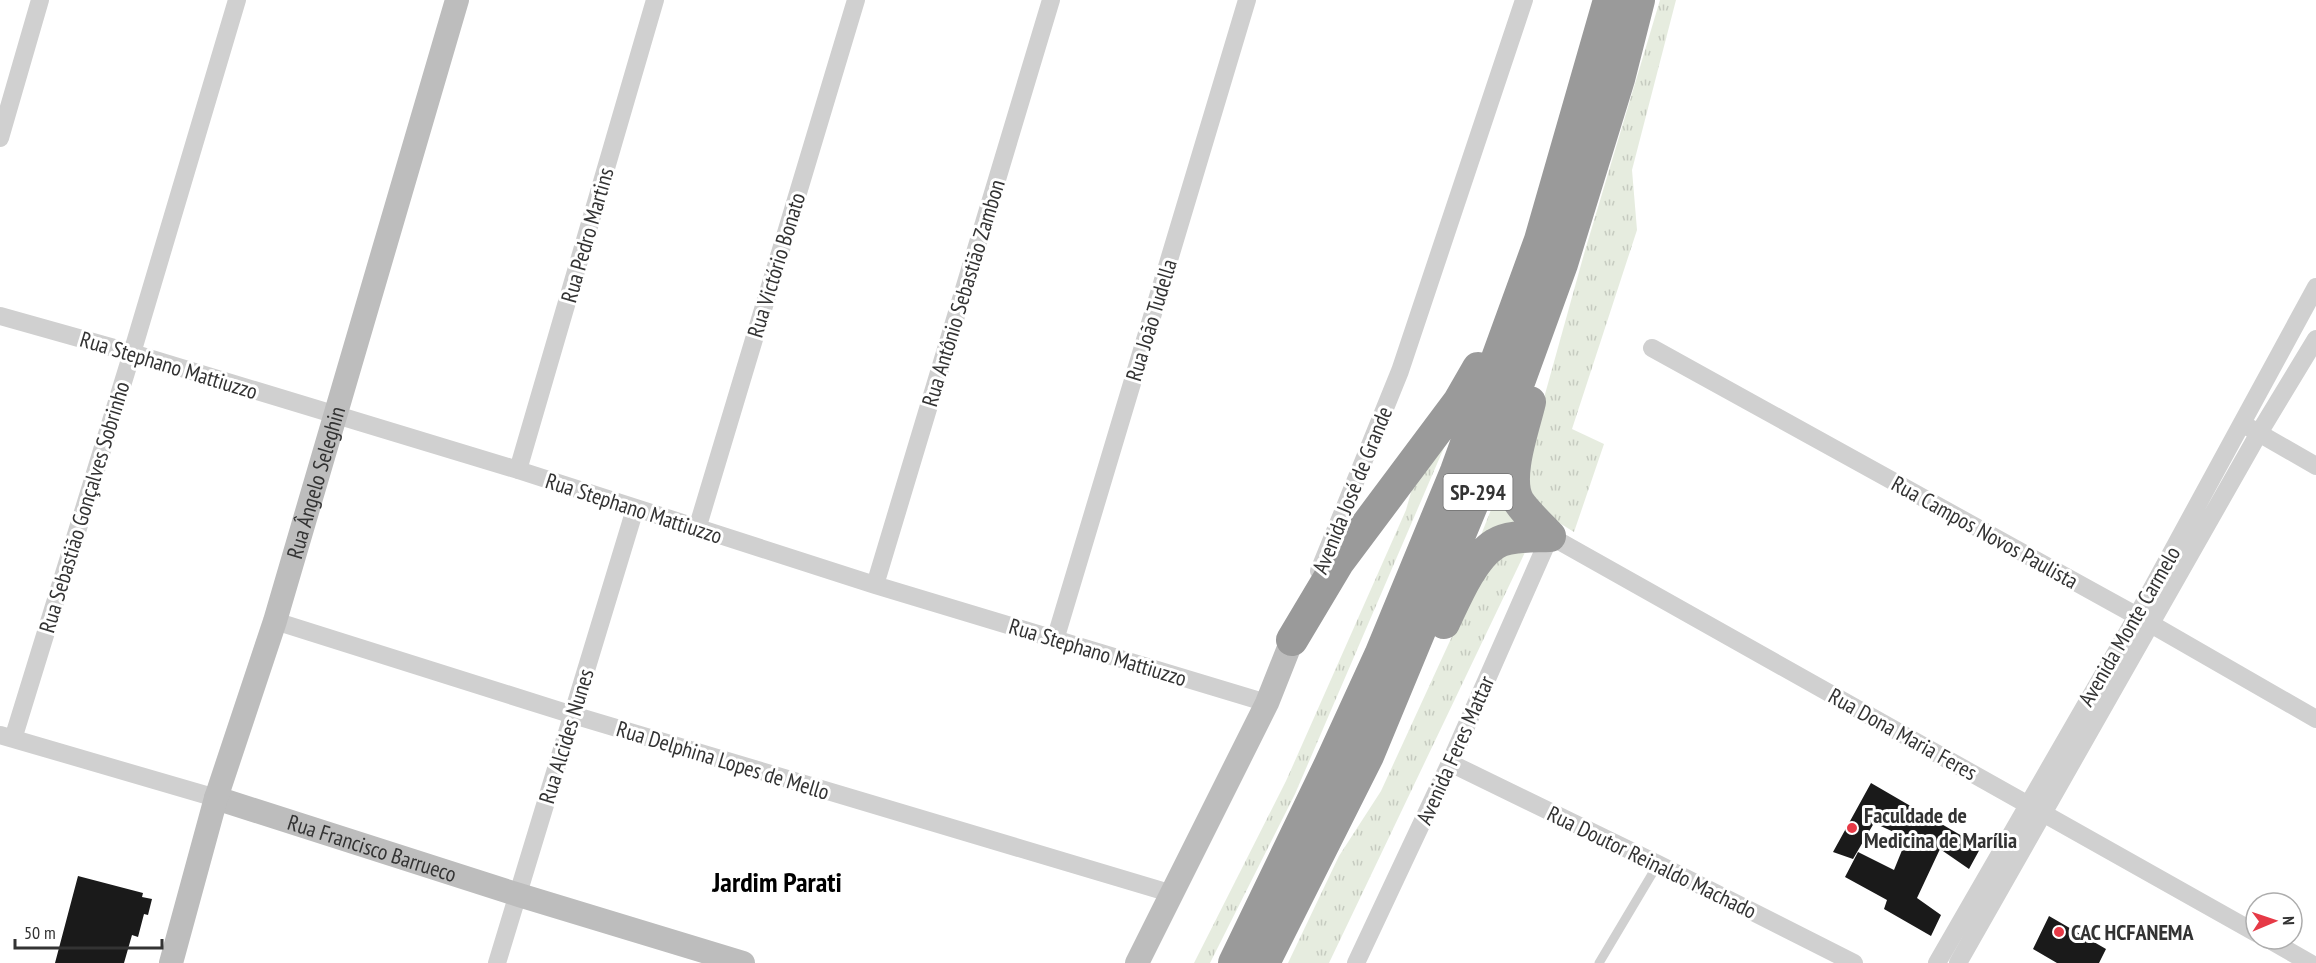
<svg xmlns="http://www.w3.org/2000/svg" width="2316" height="963" viewBox="0 0 2316 963" font-family="'PT Sans Narrow',sans-serif">
<style>
.grass{fill:url(#grass-tufts)}
.building{fill:#1a1a1a}
.lines{fill:none;stroke-linecap:round;stroke-linejoin:round}
.lane{stroke:#d0d0d0;stroke-width:9}
.street{stroke:#d0d0d0;stroke-width:18}
.secondary{stroke:#bdbdbd;stroke-width:24}
.highway{stroke:#9a9a9a;stroke-width:32}
.poi-dot{fill:#e63946;stroke:#fff;stroke-width:2}
.labels{text-anchor:middle;dominant-baseline:central;stroke-width:6;stroke-linejoin:round;paint-order:stroke}
.shield{fill:#fff;stroke:#707070;stroke-width:1.5}
.shield-label{font-size:21px;font-weight:bold;fill:#333}
.street-label{font-size:22px;fill:#333;stroke:#fff}
.poi-label{font-size:22px;font-weight:bold;fill:#333;stroke:#fff;text-anchor:start}
.district-label{font-size:28px;font-weight:bold;fill:#000;stroke:#fff}
</style>
<defs>
<pattern id="grass-tufts" width="24" height="20" patternUnits="userSpaceOnUse" patternTransform="scale(1.5)"><rect width="24" height="20" fill="#e6ecdf"/><path d="M3 7l-1-3M5 7V3M7 7l1-3M15 17l-1-3M17 17v-4M19 17l1-3" fill="none" stroke="#c6cbc0"/></pattern>
</defs>
<rect width="100%" height="100%" fill="#fff"/>
<path class="grass" d="M1660 0H1676L1632 170 1637 230 1572 429 1604 444 1574 532C1543 513 1521 499 1527 459L1584 254Z
M1449 436 1295 794 1210 963H1194L1286 781 1406 510 1415 478Z
M1505 474 1535 529 1474 553Z
M1528 546 1329 963H1288L1339 856 1381 791 1483 569 1492 558Z"/>
<path class="building" d="M1871 783 1981 847 1969 869 1940 849 1917 898 1941 915 1931 936 1884 909 1887 900 1845 877 1858 852 1894 870 1907 838 1874 823 1853 859 1833 852Z
M78 876 143 893 142 897 152 899 148 915 144 914 138 937 132 935 124 963H55Z
M2049 916 2106 949 2099 963H2057L2033 949Z"/>
<g class="lines">
<path class="lane" d="M1599 963 1658 864"/>
<path class="street" d="M0 138 40 0
M0 316 132 353 518 470 875 585 1267 703
M1652 348 2137 616 2316 719
M2250 428 2316 466
M518 470 655 0
M697 529 856 0
M1319 571 1400 371 1524 0
M875 585 1051 0
M275 621 573 715 1173 894
M1055 640 1247 0
M0 735 216 798
M13 739 132 353 237 0
M1450 763 1658 864 1854 963
M2268 939 2310 963
M497 963 635 509
M1356 963 1450 763 1550 536 2256 933
M1937 963 2137 616 2316 287
M1958 963 2259 433 2316 339"/>
<g class="secondary">
<path id="s1" d="M216 798 519 895 743 963"/>
<path id="s2" d="M171 963 216 798 275 621 457 0"/>
<path d="M1137 963 1267 703 1292 640"/>
</g>
<path class="highway" d="M1530 402C1524 428 1505 478 1519 502 1527 514 1540 525 1550 536
M1444 623C1455 600 1472 558 1495 544 1509 535 1533 537 1550 536
M1292 640 1338 563 1459 401 1478 368
M1234 963 1330 764 1380 655 1456 471 1540 240 1609 0
M1264 963 1368 756 1490 462 1562 264 1619 79 1639 0"/>
</g>
<g class="poi-dot">
<circle cx="1852" cy="828" r="6"/>
<circle cx="2059" cy="932" r="6"/>
</g>
<g class="labels">
<rect class="shield" x="1443.5" y="474" width="69" height="36" rx="4.5"/>
<g class="shield-label">
<text x="1478" y="492">SP-294</text>
</g>
<g class="street-label">
<text transform="translate(587 235) rotate(-74)">Rua Pedro Martins</text>
<text transform="translate(776 265) rotate(-73)">Rua Victório Bonato</text>
<text transform="translate(963 293) rotate(-73)">Rua Antônio Sebastião Zambon</text>
<text transform="translate(1151 320) rotate(-73)">Rua João Tudella</text>
<text transform="translate(169 365) rotate(17)">Rua Stephano Mattiuzzo</text>
<text stroke="none"><textPath href="#s2" startOffset="502">Rua Ângelo Seleghin</textPath></text>
<text transform="translate(1352 490) rotate(-68)">Avenida José de Grande</text>
<text transform="translate(84 507) rotate(-73)">Rua Sebastião Gonçalves Sobrinho</text>
<text transform="translate(634 508) rotate(18)">Rua Stephano Mattiuzzo</text>
<text transform="translate(1985 532) rotate(29)">Rua Campos Novos Paulista</text>
<text transform="translate(2129 626) rotate(-60)">Avenida Monte Carmelo</text>
<text transform="translate(1098 652) rotate(17)">Rua Stephano Mattiuzzo</text>
<text transform="translate(1903 734) rotate(29)">Rua Dona Maria Feres</text>
<text transform="translate(566 736) rotate(-73)">Rua Alcides Nunes</text>
<text transform="translate(1455 750) rotate(-66)">Avenida Feres Mattar</text>
<text transform="translate(723 760) rotate(17)">Rua Delphina Lopes de Mello</text>
<text stroke="none"><textPath href="#s1" startOffset="164">Rua Francisco Barrueco</textPath></text>
<text transform="translate(1652 862) rotate(26)">Rua Doutor Reinaldo Machado</text>
</g>
<g class="poi-label">
<text x="1864" y="815">Faculdade de<tspan x="1864" dy="25">Medicina de Marília</tspan></text>
<text x="2071" y="932">CAC HCFANEMA</text>
</g>
<g class="district-label">
<text x="777" y="881">Jardim Parati</text>
</g>
</g>
<g transform="translate(2274 921) rotate(88)"><circle r="28" fill="#ffffff" stroke="#adadad" stroke-width="1.5"/>
<path d="M0-4.5L10 22L0 15L-10 22Z" fill="#e63946"/>
<text y="-9" font-size="16" font-weight="bold" text-anchor="middle" fill="#333333">N</text>
</g>
<path d="M15 939v9h147v-9" fill="none" stroke="#333333" stroke-width="3"/>
<text x="24" y="939" font-size="18" fill="#333333" stroke="#ffffff" stroke-width="4.5" paint-order="stroke">50 m</text>
</svg>
